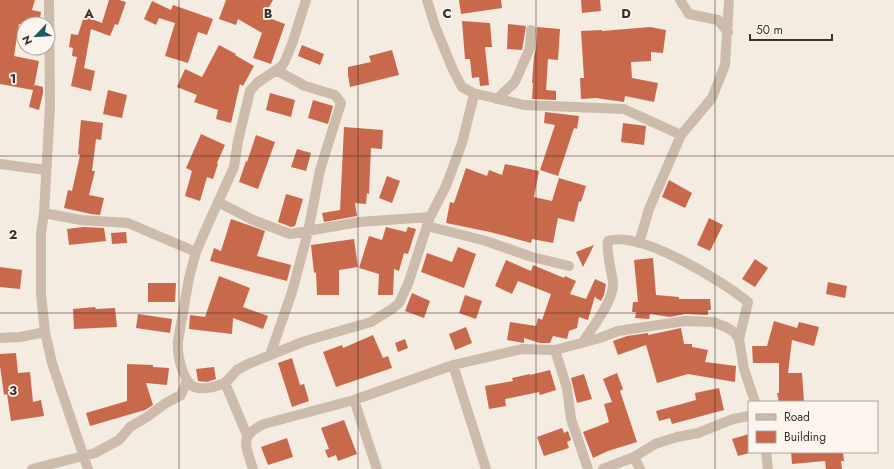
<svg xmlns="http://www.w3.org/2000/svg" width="894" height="469" viewBox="0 0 894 469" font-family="Jost,sans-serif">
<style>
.building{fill:#c8694b}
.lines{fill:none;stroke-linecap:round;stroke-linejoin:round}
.street{stroke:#cdbbac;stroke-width:10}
.grid{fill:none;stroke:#3b302b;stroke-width:1;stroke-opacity:0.55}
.grid-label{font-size:13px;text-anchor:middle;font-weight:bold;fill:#3b302b;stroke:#fbf5ee;stroke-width:3.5;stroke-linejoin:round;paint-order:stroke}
</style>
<rect width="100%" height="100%" fill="#f4ebe1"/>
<path class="building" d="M0 0H35L32 10 41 12 39 24H19L14 56 39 61 34 87 35 85 43 87V93L39 110 29 107 33 90 0 84Z
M109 0H119L126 2 118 25 115 24 110 36 91 29 84 68 95 71 91 91 71 86 77 57 72 56 73 48 69 47 71 34 78 35 84 16 102 23Z
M226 0H273L264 16 285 24 271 64 253 58 262 33 238 19 236 25 219 19Z
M459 0H501L502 8 461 14Z
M581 0H600L601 11 582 13Z
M152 1 171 10 173 5 213 19 207 35 198 32 188 63 165 56 175 23 159 18 156 25 144 19Z
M462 21 490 23 492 47H485L489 85 480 86 479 77 472 78 470 59H465Z
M508 24 526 26 522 50 507 49Z
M537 27 560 29 558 60 548 59 546 90 556 91V100L532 99 533 83H532L534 56 536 48Z
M650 27 666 30 663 53 651 52V61L631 62 632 78 658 83 654 102 625 96 624 102 596 98 581 99 580 78H584L581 31 602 30V31Z
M219 45 236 54 235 55 254 66 243 86 240 84 231 123 216 119 218 110 194 102 197 95 177 87 185 69 202 77Z
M302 45 324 54 320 65 298 56Z
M392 50 399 75 350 87 348 75V67L371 62 369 56Z
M108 90 127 95 122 118 103 114Z
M270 93 295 100 291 117 266 110Z
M313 100 333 106 328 124 308 118Z
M545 112 579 116 577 129 574 128 558 176 540 170 555 125 544 123Z
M81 120 103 123 101 140 96 139 92 171H95L89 195 104 198 100 215 91 214 64 208 68 190 72 191 80 155 78 154Z
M623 123 646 126 644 145 621 142Z
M344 127 383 130 382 149 371 148 369 194 367 193 366 204 355 203 357 216 324 222 322 213 340 210Z
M201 134 225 145 217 163 218 164 213 179 207 177 200 201 185 196 192 171 186 168Z
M256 135 275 142 258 189 239 182 246 161 247 162Z
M297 149 311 153 306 171 291 167Z
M505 164 539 171 534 197 552 201 559 178 586 186 581 202 579 201 574 222 558 218 553 243 532 239 531 243 490 232 446 223 450 202 454 203 466 168 487 176 489 170 502 175Z
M387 176 400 181 392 203 379 198Z
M669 180 692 193 685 208 662 197Z
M286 194 303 199 295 226 291 227 278 222Z
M709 218 723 225 710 251 697 245Z
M231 219 265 231 257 256 291 265 287 281 210 261 214 248 221 251Z
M83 227 104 228 106 241 69 245 67 229Z
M386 227 406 232 408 227 416 229 408 254 404 253 399 271 394 269 393 295H378L379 274 359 268 369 236 382 240Z
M126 232 127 243 112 244 111 233Z
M354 239 358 267 339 270V295H317L316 272 314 273 311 245Z
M594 245 583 267 576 252Z
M458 247 476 254 464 288 421 272 427 253 452 262Z
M653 258 656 295 679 297V299H710L711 310H708V315L685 314 670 317 650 314 649 319 635 318 636 312H632L633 302H638L634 260Z
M755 259 768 268 755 287 742 279Z
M506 260 531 271 533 265 564 278 565 276 576 281 570 294 586 299 595 279 606 284 604 295 601 301 596 298 595 296 588 320 579 317 577 328 569 331 567 339 553 336 550 343H540L524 338V343L507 340 510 322 536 326 538 318 542 320 551 294 518 281 512 294 495 286Z
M0 267 22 270 20 289 0 287Z
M219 276 250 288 243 307 268 316 263 329 233 318 232 334 189 329 190 315 205 317Z
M828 282 847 286 845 298 826 294Z
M148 283H176L175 302H148Z
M412 293 430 301 424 318 405 311Z
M465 295 482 301 476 319 459 313Z
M95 307 96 309 115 308 117 327 74 329 73 309Z
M138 314 172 319 170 333 136 328Z
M774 321 797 328 799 322 819 327 814 346 792 340 788 373H802L804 402H779L777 393H779V363H753L752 346H767Z
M466 327 472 343 455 350 449 334Z
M681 328 684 344H692V347L708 350 705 362 736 366 735 382 688 374 657 383 646 345 618 355 613 341 627 336 648 333V335Z
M373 335 383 358 388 356 392 368 336 387 323 352 342 345 343 348Z
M405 339 408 348 398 352 395 343Z
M16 353 18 373 30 372 33 402 41 400 44 416 11 421 7 394 4 395 0 366V354Z
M292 358 300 385 304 384 309 401 292 407 278 363Z
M127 364 153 365V367L169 368 167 385 146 383 153 405 145 410 90 426 86 413 127 401Z
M214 367 216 379 207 382 198 381 196 369Z
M550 370 556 390 540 395 539 392 505 399 506 406 489 409 485 386 513 381 512 378 530 374V375Z
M617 373 623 389 620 391 637 442 608 451 593 458 583 432 609 422 604 404 612 402 603 379Z
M584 374 592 399 577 403 571 378Z
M719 388 724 410 672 424 670 418 659 421 656 411 696 400 695 393Z
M344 420 357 454 338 461 336 455 328 458 325 450 329 449 321 428Z
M562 428 564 433 568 431 571 440 567 442 569 448 544 456 537 437Z
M749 434V453L738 456 732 439Z
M287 438 293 457 268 465 261 447Z
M791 452H822V453L843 452 844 461H841L842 469H826L825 461 792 464Z"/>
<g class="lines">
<path class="street" d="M49 0 50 106 44 213 41 233V294L45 332 52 363 88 469
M680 0 689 14 718 20 728 32
M473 93 524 105 624 109 681 135
M497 99 515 82 530 48 531 30
M0 164 46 170
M218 202 253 220 290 234 359 222 430 217
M44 213 81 220 128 223 196 252
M427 226 486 241 532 257 569 266
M639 243 649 209 681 135 712 98 725 65 729 0
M0 338 20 337 45 332
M583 342C592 328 614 300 613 284 612 270 606 255 608 241 640 230 722 281 748 302L739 339
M555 350 567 388 571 419 588 469
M270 355 292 292 308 232 320 170 341 103 335 95 305 86 276 70
M453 365 486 469
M225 383 237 370 248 364 305 341 371 322 392 309 399 303 408 284 430 217 446 186 462 143 473 99V93L462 87 453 70 435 26 427 0
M354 400 377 469
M247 435 225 383C215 387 200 392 191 385 187 382 185 376 183 372 179 361 177 352 178 341L189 278 196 252 205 231 234 167 238 141 250 91 257 83 282 66 285 61 293 41 306 0
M766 452 768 469
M634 457 640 469
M32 469 95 453 119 440 130 427 147 417 166 403 181 395 187 381
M253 469C246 446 238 436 264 424L354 400 453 365 522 349 555 350 600 338 618 331 685 321 713 322 726 327 734 332 739 339 744 369 755 402
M603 469 634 457 655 444 677 437 698 433 733 419 749 416"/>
</g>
<path class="grid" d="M179 0V469M358 0V469M536 0V469M715 0V469M0 156H894M0 313H894"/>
<g class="grid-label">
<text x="89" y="18">A</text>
<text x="268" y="18">B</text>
<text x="447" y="18">C</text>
<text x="626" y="18">D</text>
<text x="13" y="83">1</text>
<text x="13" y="239">2</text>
<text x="13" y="395">3</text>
</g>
<rect x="748" y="401" width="130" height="52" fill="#fbf5ee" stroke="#aea6a0"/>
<rect x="756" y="414" width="20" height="6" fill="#cdbbac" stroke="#aea6a0"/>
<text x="784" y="421" font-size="12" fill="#3b302b">Road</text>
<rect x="756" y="431" width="20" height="12" fill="#c8694b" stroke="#aea6a0"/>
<text x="784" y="441" font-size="12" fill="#3b302b">Building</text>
<g transform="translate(36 36) rotate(245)"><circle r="19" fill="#fbf5ee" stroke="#aea6a0"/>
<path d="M0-3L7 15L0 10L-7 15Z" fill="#1f5a5e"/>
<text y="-6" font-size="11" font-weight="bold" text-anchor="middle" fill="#3b302b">N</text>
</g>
<path d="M750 34v6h82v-6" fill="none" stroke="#3b302b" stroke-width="2"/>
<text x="756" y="34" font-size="12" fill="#3b302b" stroke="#fbf5ee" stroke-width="3" paint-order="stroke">50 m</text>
</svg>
